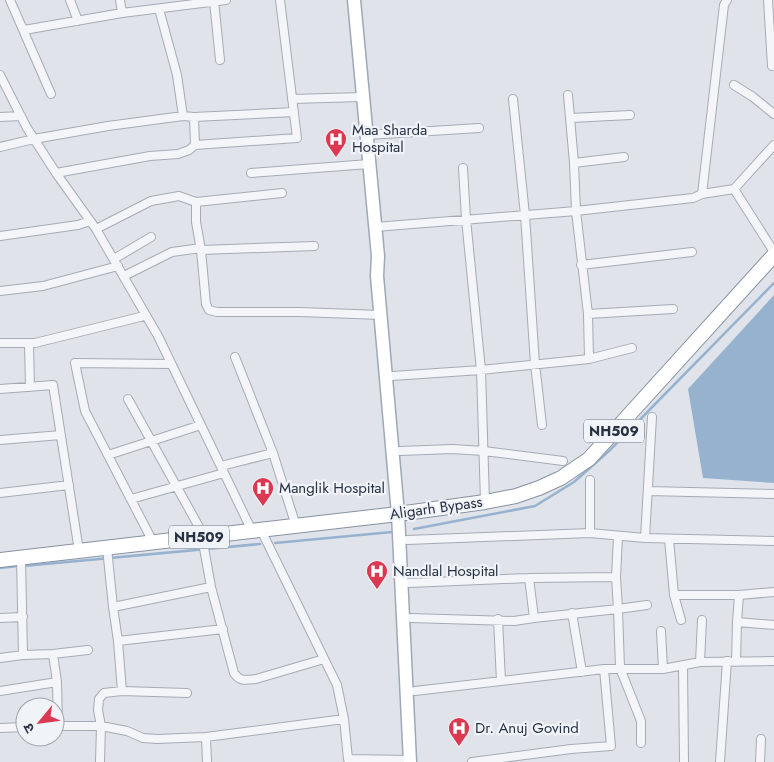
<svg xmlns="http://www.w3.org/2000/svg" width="774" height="762" viewBox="0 0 774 762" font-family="Jost,'Noto Sans Devanagari',sans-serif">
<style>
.water{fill:#97b2ce}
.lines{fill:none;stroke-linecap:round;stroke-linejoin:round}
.stream{stroke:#97b2ce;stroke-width:2.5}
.minor-casing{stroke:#a5abb5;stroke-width:10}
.primary-casing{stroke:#9ea8b7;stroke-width:15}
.trunk-casing{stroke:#8691a2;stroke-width:16}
.minor{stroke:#f3f5f8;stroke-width:8}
.primary{stroke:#fff;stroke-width:12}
.trunk{stroke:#fff;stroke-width:14}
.labels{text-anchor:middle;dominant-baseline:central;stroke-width:4.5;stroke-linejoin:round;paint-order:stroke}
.shield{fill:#f0f3f7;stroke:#636b79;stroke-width:1}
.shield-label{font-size:14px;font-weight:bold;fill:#273143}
.poi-label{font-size:15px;fill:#273143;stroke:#f0f3f7;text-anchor:start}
.street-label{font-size:15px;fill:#273143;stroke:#f0f3f7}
</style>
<rect width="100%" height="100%" fill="#e0e4ea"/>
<path class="water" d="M774 295V483L703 478 688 389Z"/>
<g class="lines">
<path class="stream" d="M414 529 535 506 574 482 609 451 774 283
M275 543 392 532
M24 566 260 544
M0 568 18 566"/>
<g class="minor-casing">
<path id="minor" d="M10 0 51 94
M70 0 78 21
M120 0 122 13
M768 0 772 66
M214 1 220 60
M24 30 122 13 226 0
M0 75 27 128 56 173 96 229 158 336 252 531
M734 85 753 97 774 114
M568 95 574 163 576 211 588 314 589 359
M292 99 362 97
M513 99 525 215 535 364 542 425
M183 116 194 117 294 112
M0 117 21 116
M194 117 195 145
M571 118 630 115
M367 135 479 128
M774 145 734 189 774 252
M0 147 34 139 108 126 183 116 177 75 159 9
M574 163 624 157
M463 168 466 219 481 370 485 502
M56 173 150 156 178 154 189 150 195 145 297 138 280 0
M251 173 369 164
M702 194 734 189
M196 202 282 193
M375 227 576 211 693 198 702 194 724 5 727 0
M96 229 151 201 179 196 196 202V222L201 250
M0 236 78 225 90 221
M314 246 201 250 206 304 209 310 217 312H300L381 315
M114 259 151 237
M581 265 692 252
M124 276 172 252 201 248
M0 291 43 286 118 266
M588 314 673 309
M0 343H35L144 316
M29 343 30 387
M235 357 273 453 296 526
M392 376 481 370 589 359 632 348
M0 389 53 385 79 551
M128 399 204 536
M0 440 61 435
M400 451 452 449 484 451 563 461
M108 455 201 425
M221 466 273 453
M648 491 774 494
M0 493 69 485
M131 499 224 473
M261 530 337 685 344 719 348 759 410 760
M590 533V480
M202 537 211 587 234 673C240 682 246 680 256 679L324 659
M645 538 652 417
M669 539 674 595H739L774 592
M407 540 590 533 645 538 774 541
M153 542 85 411 75 363 171 364
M107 548 113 607 211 587
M529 578 534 618 618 609 616 577 618 536
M409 583 529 578 616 577
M674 595 681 620
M113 607 118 641 223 629
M572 613 582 672
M0 618 23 617
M411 618 514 621 534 618
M498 619 501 681
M737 622 739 595
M661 631 663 669
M118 641 122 691 187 693
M53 654 88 650
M23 655 53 654 57 682 58 726
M0 658 23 655 21 558
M700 662 702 620
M736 662 737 622 774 625
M683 666 684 762
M0 691 57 682
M415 691 604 669H663L700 662 774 661
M55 726H101L127 731 143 738 157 739 206 737
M0 728 25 727
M641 743V721L620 668 618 609 647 605
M100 762 101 726 98 710 99 699 104 693 122 691
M207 762 206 737 344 719
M472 762 571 749 611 746 604 669
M720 762 727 661
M760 762 761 739"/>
</g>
<g class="primary-casing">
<path id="primary" d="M354 0 378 256 377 276 398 514 410 762"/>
</g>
<g class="trunk-casing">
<path id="trunk" d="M0 560 398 514 485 502 516 496 539 488 561 478 589 459 774 255"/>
</g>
<use href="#minor" class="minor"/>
<use href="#primary" class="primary"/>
<use href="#trunk" class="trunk"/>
</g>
<defs>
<g id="hospital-pin" transform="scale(1.125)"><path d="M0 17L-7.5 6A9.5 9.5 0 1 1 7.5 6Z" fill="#db3952" stroke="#f0f3f7"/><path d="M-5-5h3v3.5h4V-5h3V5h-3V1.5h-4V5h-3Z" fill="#fff"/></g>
</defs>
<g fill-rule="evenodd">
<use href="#hospital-pin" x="336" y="139"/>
<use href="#hospital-pin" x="263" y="488"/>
<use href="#hospital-pin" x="377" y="571"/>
<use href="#hospital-pin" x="459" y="728"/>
</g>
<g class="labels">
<g class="shield">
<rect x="584" y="419.5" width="60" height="23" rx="4"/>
<rect x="169" y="525.5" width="60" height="23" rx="4"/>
</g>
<g class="shield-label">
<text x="614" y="431">NH509</text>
<text x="199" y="537">NH509</text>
</g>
<g class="poi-label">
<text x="352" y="130">Maa Sharda<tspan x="352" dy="17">Hospital</tspan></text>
<text x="279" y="488">Manglik Hospital</text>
<text x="393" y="571">Nandlal Hospital</text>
<text x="475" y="728">Dr. Anuj Govind</text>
</g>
<g class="street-label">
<text transform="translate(436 508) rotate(-8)">Aligarh Bypass</text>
</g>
</g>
<g transform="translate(40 722) rotate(241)"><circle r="24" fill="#f0f3f7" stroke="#a0a5af"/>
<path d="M0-4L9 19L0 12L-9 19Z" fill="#db3952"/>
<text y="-8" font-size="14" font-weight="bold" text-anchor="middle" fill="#273143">उ</text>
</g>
</svg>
